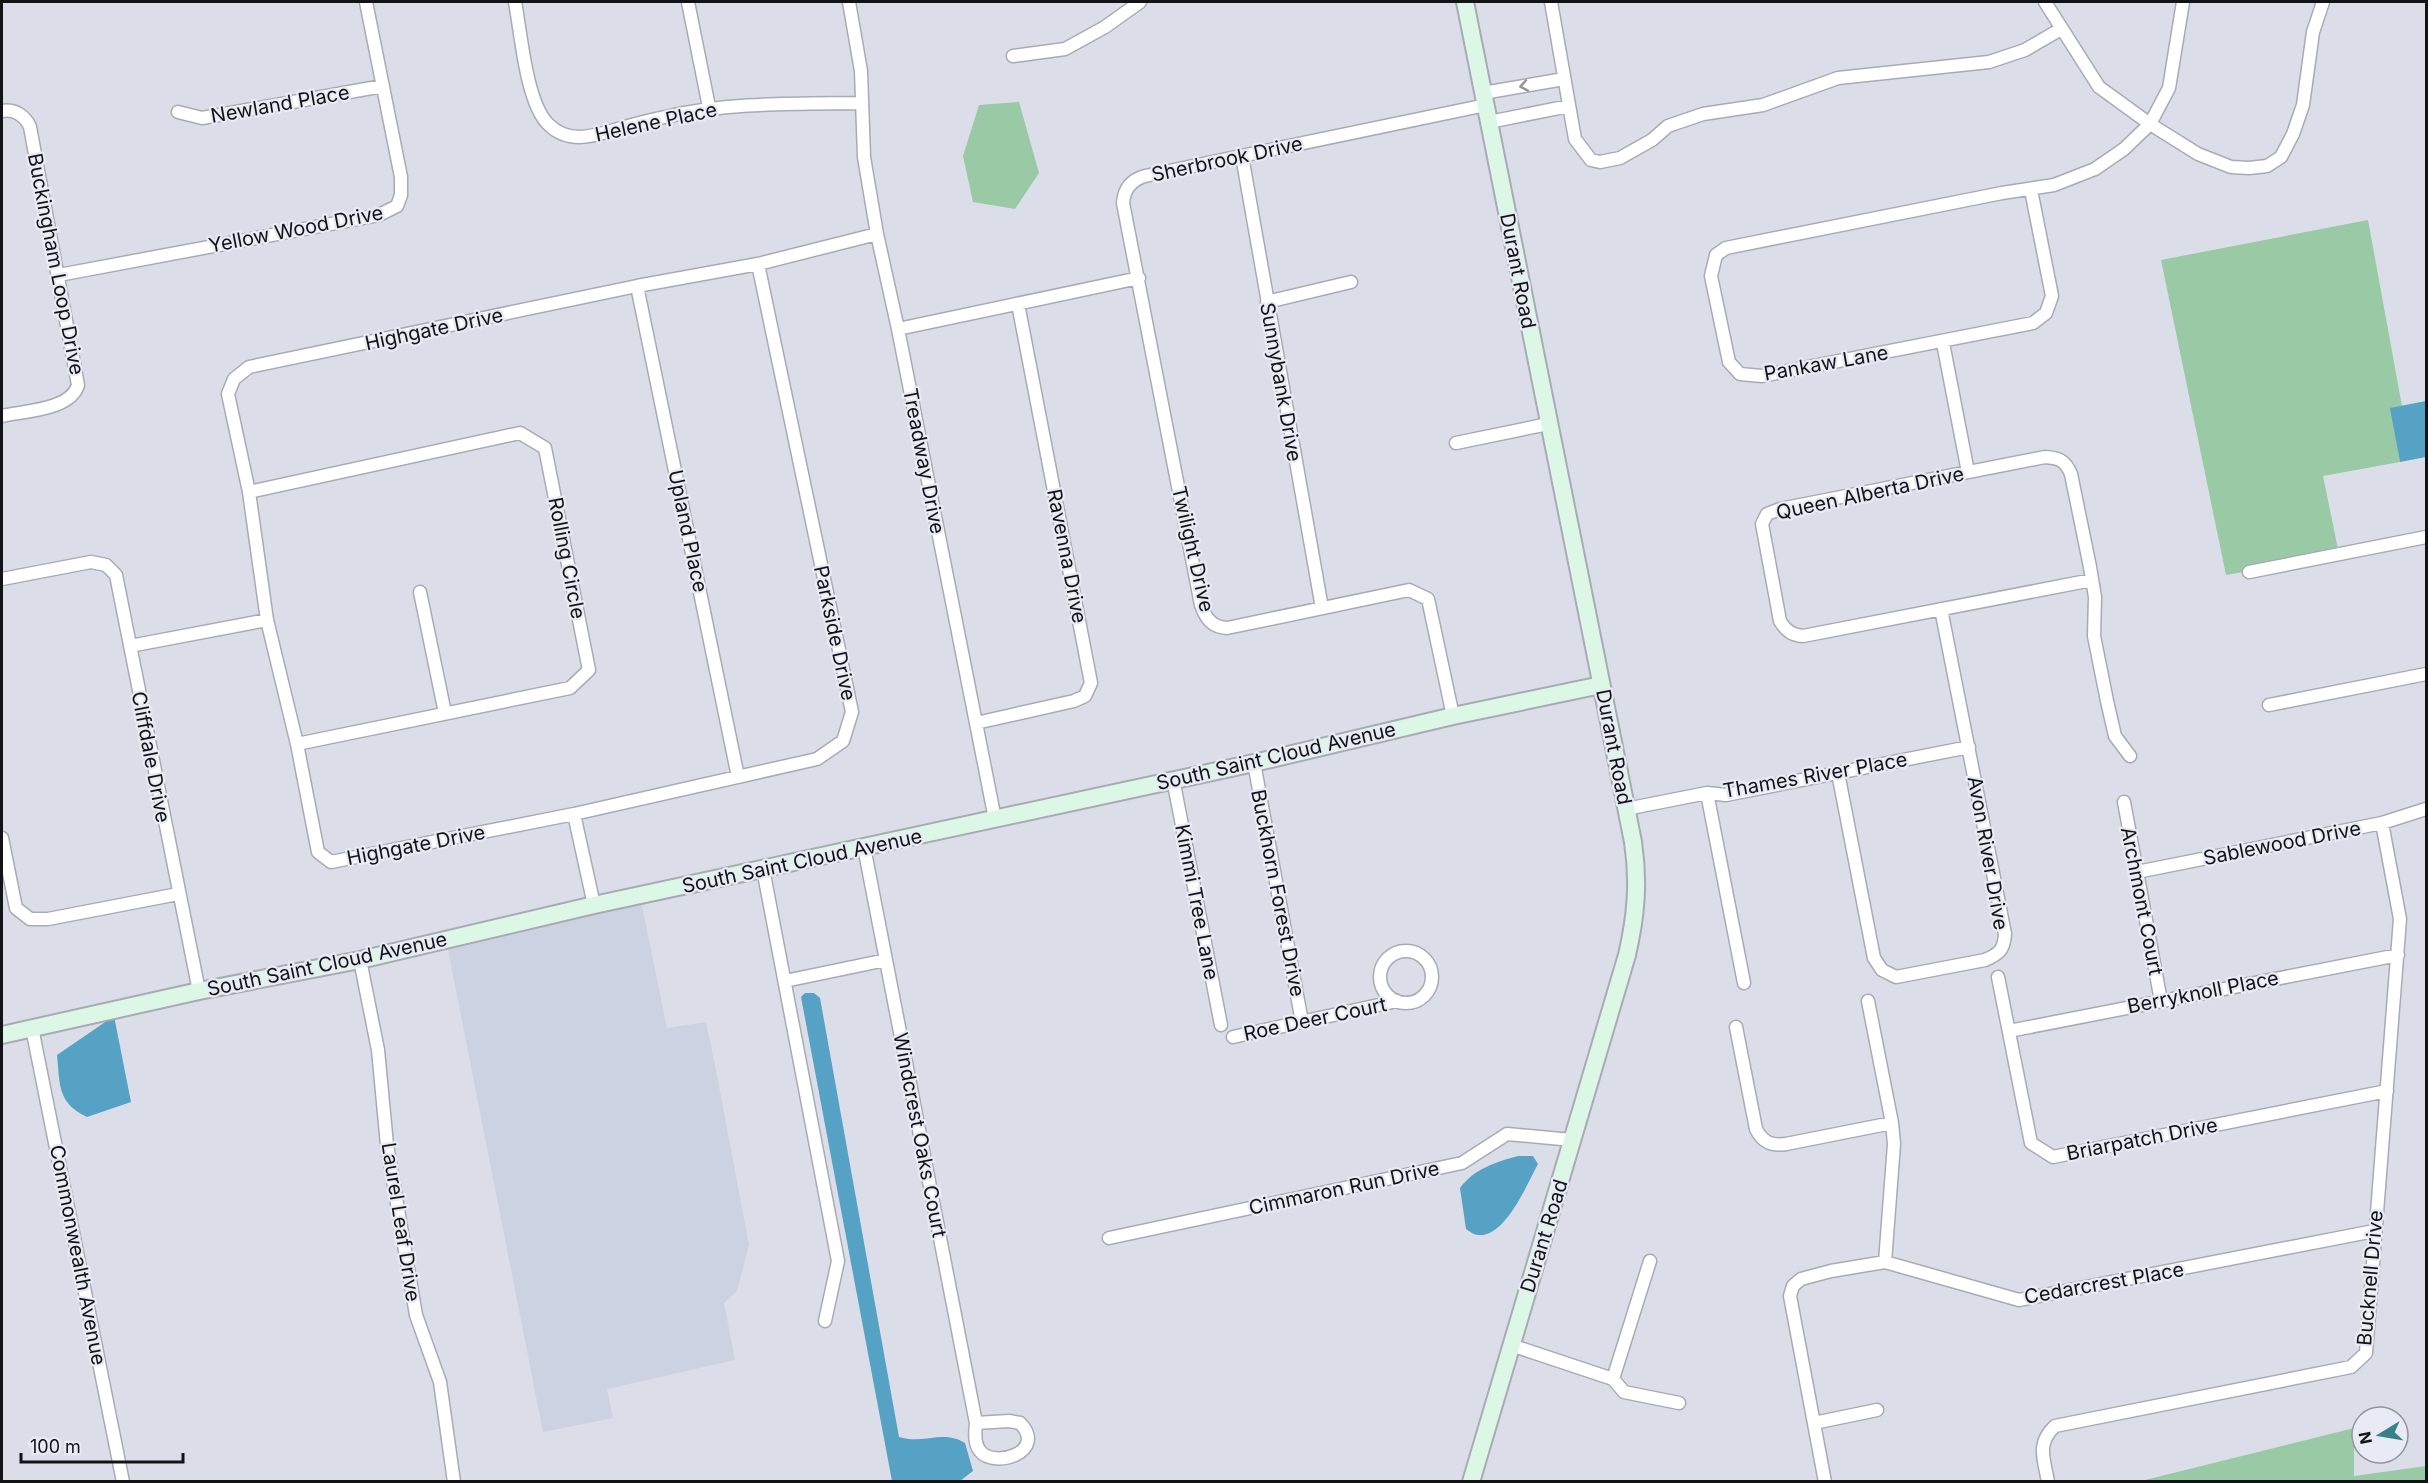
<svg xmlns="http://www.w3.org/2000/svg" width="2428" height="1483" viewBox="0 0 2428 1483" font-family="Inter,sans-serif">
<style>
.built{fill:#cdd2e2}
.green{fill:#9acaa5}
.water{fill:#55a2c4}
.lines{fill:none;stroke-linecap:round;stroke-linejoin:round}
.street-casing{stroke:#a8abb4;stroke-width:15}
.secondary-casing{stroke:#a8abb4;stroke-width:20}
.street{stroke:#fff;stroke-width:12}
.secondary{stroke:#ddf7e6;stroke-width:16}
.oneway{stroke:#949597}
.labels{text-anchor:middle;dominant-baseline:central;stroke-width:4.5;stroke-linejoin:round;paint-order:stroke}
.street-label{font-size:20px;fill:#121317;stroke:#e8ebf5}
</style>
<rect width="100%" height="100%" fill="#dbdee8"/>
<path class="built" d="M641 901 667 1028 706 1022 716 1070 749 1245 737 1291 724 1303 735 1360 607 1389 613 1418 543 1432 447 945Z"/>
<path class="green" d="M1019 102 1039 173 1015 209 973 202 963 156 979 105Z
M2368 220 2402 406 2391 409 2400 462 2323 476 2338 549 2243 567V572L2226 575 2161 260Z
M2354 1428V1476L2426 1466V1481H2141Z"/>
<path class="water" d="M2426 401V457L2400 462 2390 408Z
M805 993H814L820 998 899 1437C924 1445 942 1429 965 1443L973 1471 960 1481H892L801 997Z
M114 1016 131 1102 87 1117C57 1103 60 1084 57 1055Z
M1518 1156H1533L1538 1164C1527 1184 1505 1238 1478 1235 1474 1235 1469 1231 1466 1229L1460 1188C1474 1169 1496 1162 1518 1156Z"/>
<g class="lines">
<g class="street-casing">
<path id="street" d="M515 2C521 33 526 102 548 124 571 147 598 134 625 127 638 123 652 120 665 117 729 102 795 104 861 103
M688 2 709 107
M849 2 861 71 864 157 877 234 898 329 995 819
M1551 2 1575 139 1591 160 1600 162 1620 158 1652 140 1668 126 1703 114 1763 105 1838 78 1989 62 2025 50 2061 29
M2045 2 2099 87 2150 124 2198 154 2231 167 2249 168 2267 166 2281 157 2293 134 2303 105 2313 32 2323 2
M1013 56 1065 49 1105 27 1140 2
M1483 93 1564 79
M2 111C14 109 25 115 30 127L78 385C71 410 24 411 2 416
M178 112 202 118 383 86
M1489 122 1569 106
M1242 156 1322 608
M2031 190 2052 296 2046 313 2033 323 1762 376 1740 374 1729 362 1711 276 1716 255 1726 248 2002 193 2054 185 2095 169 2124 149 2150 124 2169 88 2183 2
M758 264 852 712 843 741 817 759 574 814 331 862 318 852 297 744 267 620 249 492 228 394 234 379 249 367 637 286 758 264 877 234
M59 275 379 215 397 206 401 195V177L366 2
M637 286 738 777
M1267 302 1351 282
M898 329 1139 278
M1943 343 1968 472
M1456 443 1548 424
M249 492 520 433 545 448 589 670 570 688 297 744
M2249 572 2426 537
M2 579 91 562 106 565 116 575 199 991
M2092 580 1803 636C1792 635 1786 631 1780 621L1762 524 1767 514 1780 509 2045 457C2059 458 2065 460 2071 474L2090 567 2095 597 2094 636 2107 701 2115 736 2130 756
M420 592 445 713
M130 646 267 620
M2269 705 2426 674
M1453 716 1428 599 1409 590 1227 628C1212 627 1206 619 1201 605L1123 203C1124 189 1131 180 1145 176L1486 105
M976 723 1074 701 1085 696 1091 683 1018 304
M1254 763 1302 1022
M1838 773 1874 958 1882 970 1896 977 1985 960C1999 954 2004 950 2005 934L1941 609
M1173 779 1221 1025
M1707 793 1744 983
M2124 802 2161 1001
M1626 809 1707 793 1726 795 1969 747
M574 814 594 905
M2 838 16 908 30 919H48L178 894
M864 847 976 1423 1009 1421 1020 1423C1048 1452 994 1469 980 1451 974 1444 975 1432 976 1423
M763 869 838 1261 825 1321
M2137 872 2382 823 2426 809
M1380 977a26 26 0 1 1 52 0a26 26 0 1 1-52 0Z
M360 960 378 1050 387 1145 416 1315 440 1382 454 1482
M1998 977 2031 1143 2053 1157 2387 1091
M785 981 886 960
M1868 1001 1892 1123 1894 1144 1885 1262
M1736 1027 1756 1129C1763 1143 1772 1146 1786 1144L1892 1123
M32 1028 123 1482
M2009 1031 2398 955
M1233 1037 1397 1001
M1109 1238 1462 1163 1507 1134 1572 1140
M1511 1345 1613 1379 1624 1392 1679 1403
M1613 1379 1650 1261
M1814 1423 1877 1410
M1825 1482 1790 1296 1793 1286 1801 1279 1831 1271 1885 1262 2019 1300 2374 1231
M2048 1482C2044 1458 2036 1444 2055 1426L2351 1367 2366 1353 2400 919 2382 823"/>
</g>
<g class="secondary-casing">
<path id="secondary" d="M1465 2 1633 842C1639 882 1636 916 1627 955L1471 1482
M2 1035 199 991 360 960 594 905 1254 763 1453 716 1601 685"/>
</g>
<use href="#street" class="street"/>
<use href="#secondary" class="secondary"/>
</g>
<defs><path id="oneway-chevron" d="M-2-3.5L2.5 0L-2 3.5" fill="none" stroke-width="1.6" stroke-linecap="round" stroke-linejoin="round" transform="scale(1.5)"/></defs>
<use class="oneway" href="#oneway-chevron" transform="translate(1524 86) rotate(170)"/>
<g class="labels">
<g class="street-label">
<text transform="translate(280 104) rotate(-10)">Newland Place</text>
<text transform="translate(656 122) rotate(-12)">Helene Place</text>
<text transform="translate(1227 159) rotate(-12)">Sherbrook Drive</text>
<text transform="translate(296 229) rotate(-11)">Yellow Wood Drive</text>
<text transform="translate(56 264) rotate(79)">Buckingham Loop Drive</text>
<text transform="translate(1518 271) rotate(79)">Durant Road</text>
<text transform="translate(434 329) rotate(-12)">Highgate Drive</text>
<text transform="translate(1826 363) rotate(-10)">Pankaw Lane</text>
<text transform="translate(1281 382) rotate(80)">Sunnybank Drive</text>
<text transform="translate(924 461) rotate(79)">Treadway Drive</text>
<text transform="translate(1870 493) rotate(-12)">Queen Alberta Drive</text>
<text transform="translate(688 531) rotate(78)">Upland Place</text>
<text transform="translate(1193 549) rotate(77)">Twilight Drive</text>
<text transform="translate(1067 556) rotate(79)">Ravenna Drive</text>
<text transform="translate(567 558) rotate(79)">Rolling Circle</text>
<text transform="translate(835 633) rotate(78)">Parkside Drive</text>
<text transform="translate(1614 747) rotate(79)">Durant Road</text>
<text transform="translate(1276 756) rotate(-13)">South Saint Cloud Avenue</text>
<text transform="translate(151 757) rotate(79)">Cliffdale Drive</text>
<text transform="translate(1815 775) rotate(-10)">Thames River Place</text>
<text transform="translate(2282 843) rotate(-11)">Sablewood Drive</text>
<text transform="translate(416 845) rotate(-11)">Highgate Drive</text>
<text transform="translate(1988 853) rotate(80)">Avon River Drive</text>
<text transform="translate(802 861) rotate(-12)">South Saint Cloud Avenue</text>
<text transform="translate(1278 893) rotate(79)">Buckhorn Forest Drive</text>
<text transform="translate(2142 901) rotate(79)">Archmont Court</text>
<text transform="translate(1197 902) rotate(79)">Kimmi Tree Lane</text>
<text transform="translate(327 964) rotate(-12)">South Saint Cloud Avenue</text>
<text transform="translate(2203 992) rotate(-11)">Berryknoll Place</text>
<text transform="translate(1315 1019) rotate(-12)">Roe Deer Court</text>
<text transform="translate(920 1135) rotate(79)">Windcrest Oaks Court</text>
<text transform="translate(2142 1139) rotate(-11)">Briarpatch Drive</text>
<text transform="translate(1344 1188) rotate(-12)">Cimmaron Run Drive</text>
<text transform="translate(401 1222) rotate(81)">Laurel Leaf Drive</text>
<text transform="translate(1544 1236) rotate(-73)">Durant Road</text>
<text transform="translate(78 1255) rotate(79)">Commonwealth Avenue</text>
<text transform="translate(2370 1278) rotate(-85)">Bucknell Drive</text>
<text transform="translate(2104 1283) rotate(-10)">Cedarcrest Place</text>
</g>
</g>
<rect width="2428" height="1483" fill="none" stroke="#121317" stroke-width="6"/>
<g transform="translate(2380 1435) rotate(259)"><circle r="28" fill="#e8ebf5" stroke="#92959c" stroke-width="1.5"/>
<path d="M0-4.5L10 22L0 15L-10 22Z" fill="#398188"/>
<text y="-9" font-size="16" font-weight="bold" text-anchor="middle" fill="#121317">N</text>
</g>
<path d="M21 1453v9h162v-9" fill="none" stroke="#121317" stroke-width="3"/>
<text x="30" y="1453" font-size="18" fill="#121317" stroke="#e8ebf5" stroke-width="4.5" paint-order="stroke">100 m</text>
</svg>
